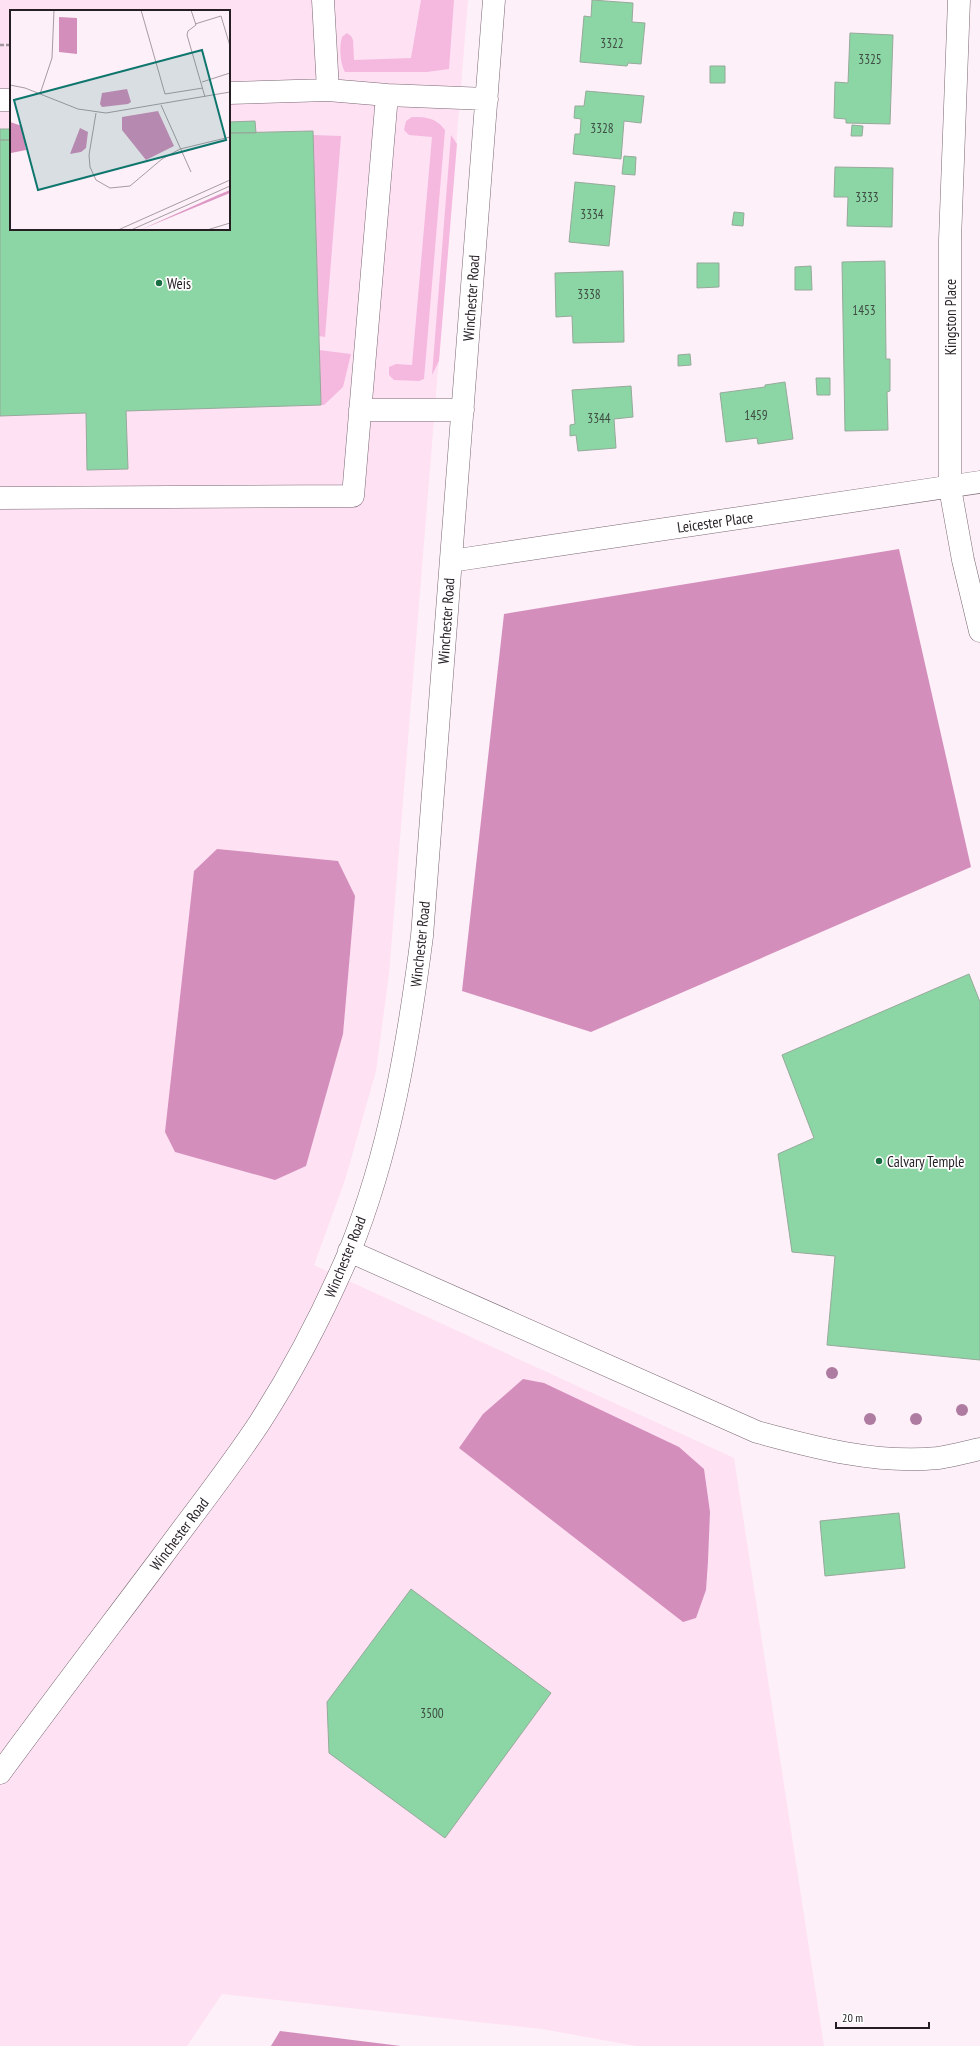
<svg xmlns="http://www.w3.org/2000/svg" width="980" height="2046" viewBox="0 0 980 2046" font-family="'PT Sans Narrow',sans-serif">
<style>
.built{fill:#fee1f3;fill-rule:evenodd}
.green{fill:#f5b9e0}
.water{fill:#d48ebc}
.building{fill:#8bd6a4;stroke:#96a99b}
.lines{fill:none;stroke-linecap:round;stroke-linejoin:round}
.minor-casing{stroke:#796772;stroke-width:23}
.path{stroke:#a1979d;stroke-width:2.5;stroke-dasharray:4 2;stroke-linecap:butt}
.minor{stroke:#fff;stroke-width:22}
.tree{fill:#af7ca1}
.poi-dot{fill:#196e41;stroke:#fff;stroke-width:1.5}
.labels{text-anchor:middle;dominant-baseline:central;stroke-width:3.5;stroke-linejoin:round;paint-order:stroke}
.number-label{font-size:13px;fill:#3e4c43}
.poi-label{font-size:15px;fill:#251e23;stroke:#fff;text-anchor:start}
.street-label{font-size:15px;fill:#251e23;stroke:#fff}
.inset-road{fill:none;stroke:#a79ca3;stroke-width:1}
.view{fill:#0f766e;fill-opacity:0.15;stroke:#0f766e;stroke-width:2}
.inset-edge{fill:none;stroke:#251e23;stroke-width:2}
</style>
<rect width="100%" height="100%" fill="#fdf0f8"/>
<path class="built" d="M0 0H468L389 974 376 1071 345 1180 314 1265 734 1458 824 2046H636L542 2029 222 1994 187 2046H0ZM11 11H229V229H11Z"/>
<path class="green" d="M421 0H454L449 69 427 72H345C340 63 339 47 342 37L347 33 351 36 353 40 354 60 411 58Z
M412 117C427 117 436 118 445 130L424 379 419 381 394 380 389 375V367L396 364 412 365 432 137 409 135 404 130 406 121Z
M313 135 341 136 325 337 319 336Z
M451 135 457 144 439 361 432 375Z
M319 350 351 354 343 387 324 405H321Z"/>
<path class="water" d="M899 549 971 867 591 1032 462 991 504 614Z
M217 849 338 861 355 896 343 1034 306 1166 275 1180 175 1152 165 1132 194 871Z
M523 1379 544 1383 679 1447 704 1469 710 1512 708 1561 706 1590 696 1618 683 1622 459 1448 483 1414Z
M280 2031 401 2046H271Z"/>
<path class="building" d="M592 0 633 3 632 22 645 23 641 64 628 63 627 66 580 62 584 16 591 17Z
M850 33 893 35 890 124 846 123V119L834 118 835 82 848 83Z
M710 66H725V83H710Z
M586 91 644 96 641 123 624 121 621 159 573 154 575 134H580L581 119 574 118 575 106H584Z
M255 121 256 133H229V122Z
M852 125 863 126 862 136H851Z
M0 129H11V140H0Z
M313 131 321 405 126 411 128 469 87 470 86 413 0 416V140H11V229H229V133Z
M624 156 636 157 635 175 622 174Z
M835 167 893 168 892 227 847 226 848 197H834Z
M575 182 615 186 609 246 569 242Z
M734 212 744 213 743 226 732 225Z
M885 261 886 359H890V391L887 392 888 430 845 431 842 262Z
M697 263H719V287L697 288Z
M811 266 812 290H795V267Z
M623 271 624 342 573 343 572 316 556 317 555 273Z
M690 354 691 365 678 366V355Z
M816 378H830V395H817Z
M785 382 793 439 758 444 757 438 726 442 720 393 765 387V385Z
M631 386 633 417 614 419 616 448 578 451 576 435 570 436V425L575 424 572 390Z
M969 974 980 1002V1360L827 1345 835 1256 792 1252 778 1154 814 1138 782 1055Z
M899 1513 905 1568 825 1576 820 1521Z
M411 1589 551 1693 445 1838 329 1753 327 1702Z"/>
<g class="lines">
<g class="minor-casing">
<path id="minor" d="M323 0 328 90
M959 0 950 240V488L963 560 980 631
M229 93 328 90 387 95 487 99
M0 100H11
M360 410H463
M0 498 353 496 387 95
M451 561 980 482
M349 1251 757 1432C816 1448 876 1464 938 1458 952 1456 966 1452 980 1449
M0 1773C53 1701 107 1630 161 1558 194 1513 229 1469 260 1422 294 1369 324 1311 349 1253 390 1152 408 1044 422 936L494 0"/>
</g>
<path class="path" d="M0 45H11"/>
<use href="#minor" class="minor"/>
</g>
<g class="tree">
<circle cx="832" cy="1373" r="6"/>
<circle cx="962" cy="1410" r="6"/>
<circle cx="870" cy="1419" r="6"/>
<circle cx="916" cy="1419" r="6"/>
</g>
<g class="poi-dot">
<circle cx="159" cy="283" r="4"/>
<circle cx="879" cy="1161" r="4"/>
</g>
<g class="labels">
<g class="number-label">
<text x="612" y="43">3322</text>
<text x="870" y="59">3325</text>
<text x="602" y="128">3328</text>
<text x="867" y="197">3333</text>
<text x="592" y="214">3334</text>
<text x="589" y="294">3338</text>
<text x="864" y="310">1453</text>
<text x="756" y="415">1459</text>
<text x="599" y="418">3344</text>
<text x="432" y="1713">3500</text>
</g>
<g class="poi-label">
<text x="167" y="283">Weis</text>
<text x="887" y="1161">Calvary Temple</text>
</g>
<g class="street-label">
<text transform="translate(471 298) rotate(-86)">Winchester Road</text>
<text transform="translate(950 317) rotate(-90)">Kingston Place</text>
<text transform="translate(715 522) rotate(-8)">Leicester Place</text>
<text transform="translate(446 621) rotate(-86)">Winchester Road</text>
<text transform="translate(420 944) rotate(-84)">Winchester Road</text>
<text transform="translate(345 1257) rotate(-68)">Winchester Road</text>
<text transform="translate(179 1534) rotate(-53)">Winchester Road</text>
</g>
</g>
<g transform="translate(10 10)">
<rect width="220" height="220" fill="#fdf0f8"/>
<path d="M220 180V183L130 220 208 185Z" fill="#dd97c5"/>
<path d="M49 7 67 8V44L49 42ZM117 79 121 92 118 94 92 97 90 94 92 83ZM148 101 164 136 136 150 112 120V107ZM0 112 12 116 16 140 1 143 0 140ZM70 118 78 122 76 138 71 142 60 144Z" fill="#d48ebc"/>
<path class="inset-road" d="M131 0 155 84 193 78M181 0 186 15 178 21 177 25 195 87M185 14 211 6 220 36M192 72 220 63M0 75 15 78 68 99 96 103 220 82M30 84 42 48 44 0M151 95 181 162M86 103 79 145 80 157 86 170 100 178 120 176 152 149 170 139 220 127M108 220 220 170M121 220 220 176M197 220 220 213"/>
<path class="view" d="M192 40 216 130 28 180 4 90Z"/>
<rect width="220" height="220" class="inset-edge"/>
</g>
<path d="M836 2022v6h93v-6" fill="none" stroke="#251e23" stroke-width="2"/>
<text x="842" y="2022" font-size="12" fill="#251e23" stroke="#ffffff" stroke-width="3" paint-order="stroke">20 m</text>
</svg>
